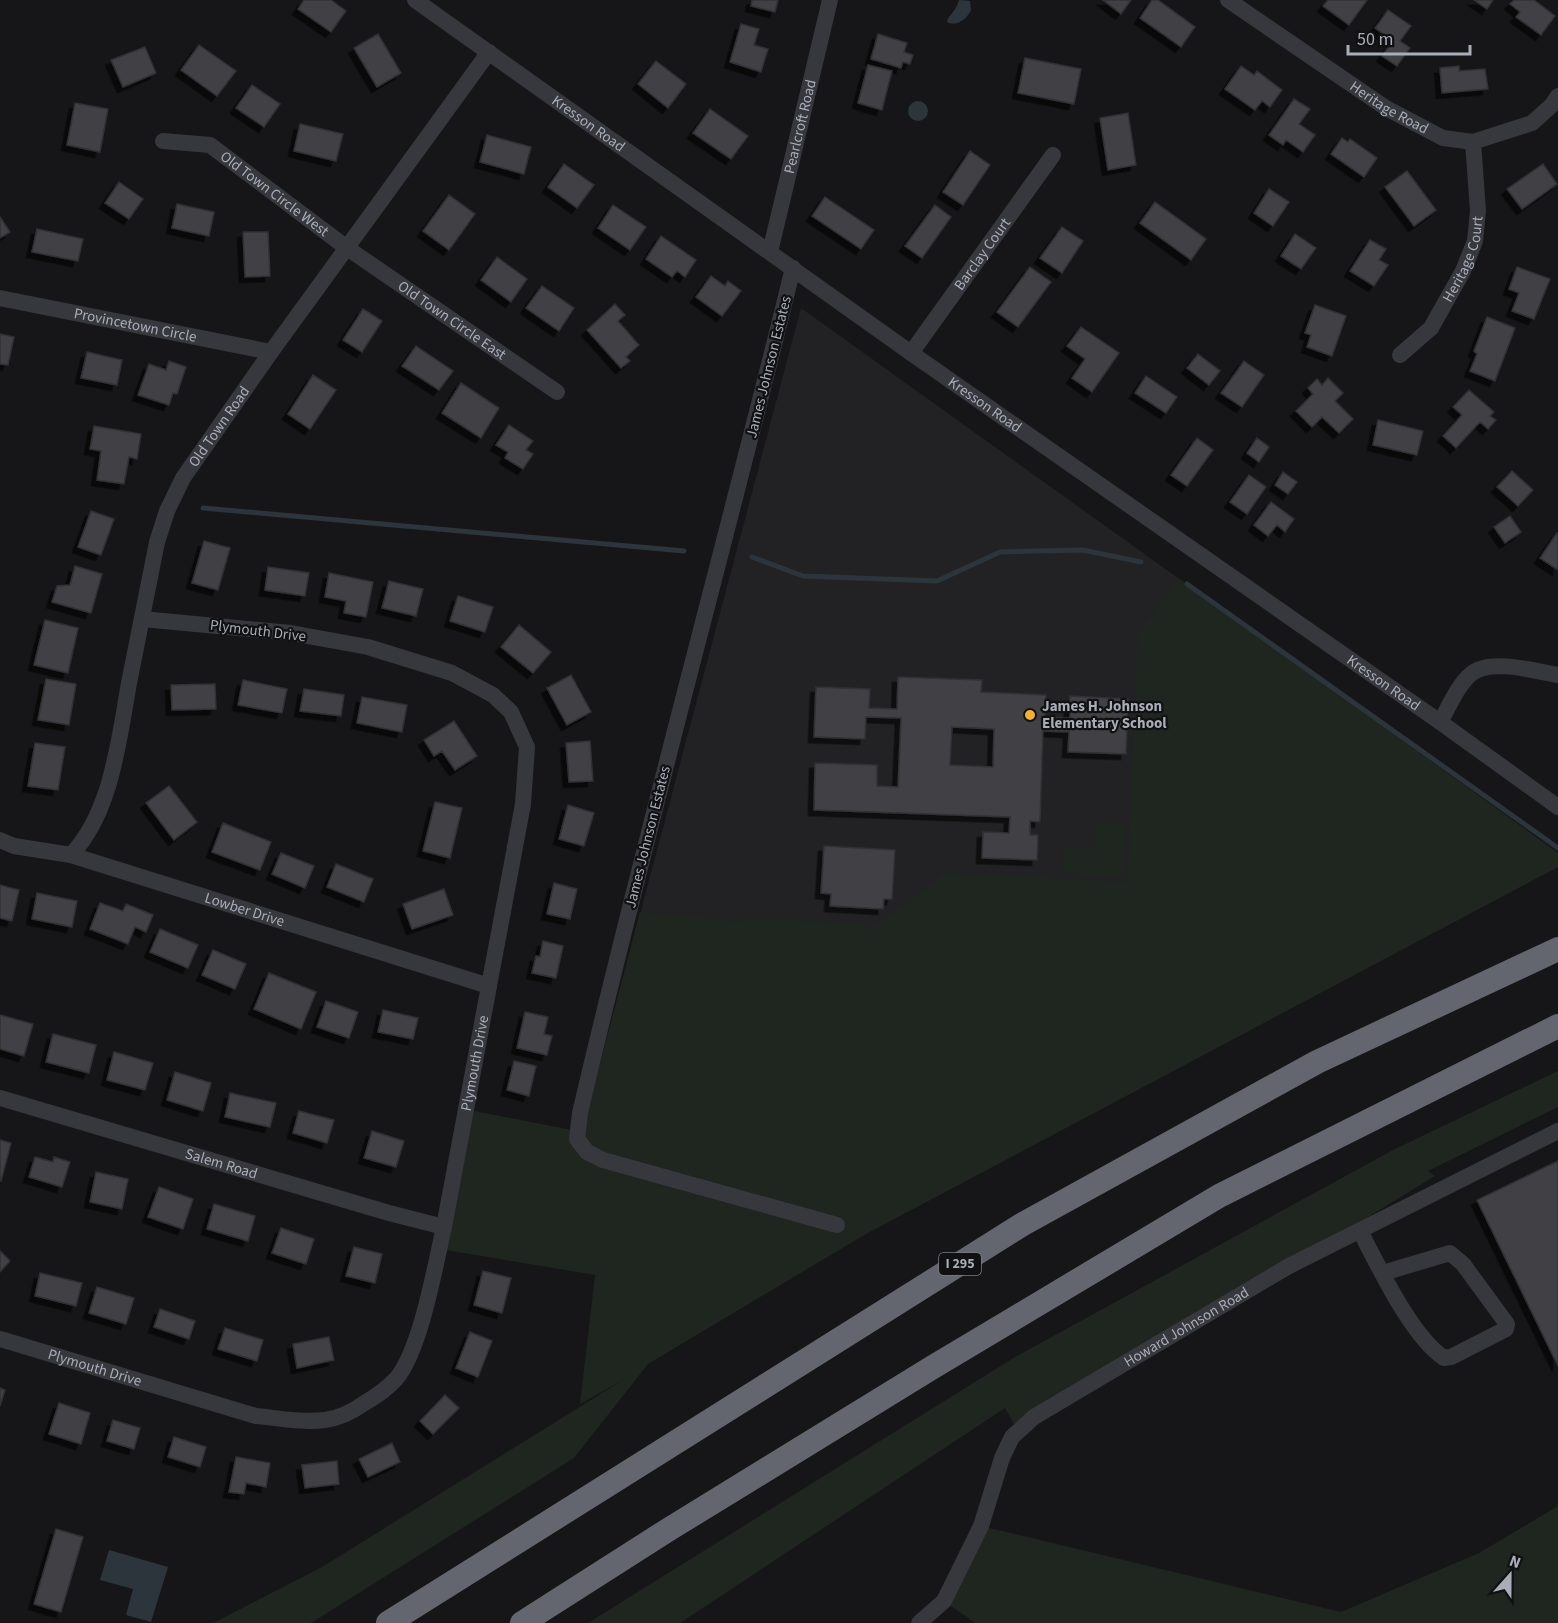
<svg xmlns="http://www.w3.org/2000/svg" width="1558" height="1623" viewBox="0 0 1558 1623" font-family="'Source Sans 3',sans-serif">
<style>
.built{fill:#222225}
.green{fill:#1e261f}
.water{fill:#2c353c}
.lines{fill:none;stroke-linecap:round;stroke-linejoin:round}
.stream{stroke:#2c353c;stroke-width:5}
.building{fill:#404145;stroke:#303034;stroke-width:1.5;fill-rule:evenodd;filter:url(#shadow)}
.minor{stroke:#37383d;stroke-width:16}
.highway{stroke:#63666e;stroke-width:24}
.poi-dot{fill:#f2b134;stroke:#111113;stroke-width:2}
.labels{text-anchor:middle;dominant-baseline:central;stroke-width:4.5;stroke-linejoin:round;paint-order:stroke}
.shield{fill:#111113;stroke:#7b7e86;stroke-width:1.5}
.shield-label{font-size:14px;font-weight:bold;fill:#a8adb8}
.street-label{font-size:15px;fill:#a8adb8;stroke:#111113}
.poi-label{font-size:15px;font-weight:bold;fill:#a8adb8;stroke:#111113;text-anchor:start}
</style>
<defs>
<filter id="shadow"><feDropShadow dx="-5.5" dy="5.5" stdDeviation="0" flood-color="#0009"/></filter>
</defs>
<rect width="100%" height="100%" fill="#161618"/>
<path class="built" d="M801 308 1178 578 1558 853V867L582 1133Z"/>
<path class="green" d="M1178 578 1558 853V867L866 1234 648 1364 574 1458 311 1623H213L322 1567 623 1380 580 1404 595 1275 433 1248 459 1108 582 1132 640 912 745 922 746 918 864 924 861 929H870L937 881 942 873 1127 882 1136 695 1137 636Z
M1097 822 1125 823 1122 876 1062 873 1063 848 1095 849Z
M1558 1071V1107L1428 1171 1435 1176 1018 1431 1005 1408 680 1623H588L1015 1357 1393 1150Z
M1558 1506V1623H975L944 1601 981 1526 1341 1612 1479 1553Z"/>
<path class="water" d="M959 0 970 1 971 10C967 19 957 27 947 22 948 15 956 12 959 0Z
M908 111a10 10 0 1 1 20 0a10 10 0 1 1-20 0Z
M109 1550 168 1567 151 1622 126 1615 133 1589 100 1580Z"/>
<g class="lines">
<path class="stream" d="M203 508 684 551
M752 557 803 576 937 581 1000 552 1083 550 1141 562
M1187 584 1558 848"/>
</g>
<path class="building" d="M304 0H331L346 11 331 32 298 9Z
M752 0H778L775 12 751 6Z
M1103 0H1131L1121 14Z
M1152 0H1158L1195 27 1181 47 1140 18Z
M1328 0H1367L1349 25 1323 6Z
M1474 0H1493L1487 9Z
M1514 0H1534L1555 16 1541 35 1516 17 1520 12 1510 4Z
M1388 10 1411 26 1400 41 1410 48 1397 66 1382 56 1393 41 1375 28Z
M741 24 759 29 754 45 768 49 761 72 730 62Z
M378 34 401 73 377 87 354 48Z
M878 34 907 43 904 52 913 55 910 64 903 62 901 68 871 59Z
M199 45 236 71 217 96 181 70Z
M145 47 156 73 123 87 111 60Z
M1025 58 1081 69 1074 104 1018 93Z
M656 61 686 84 668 108 638 84Z
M868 65 892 71 882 110 858 103Z
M1241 66 1254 75 1257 71 1282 90 1270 107 1262 101 1255 110 1225 89Z
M1459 66V71L1485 69 1488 89 1442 93 1440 68Z
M252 85 280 104 264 127 236 108Z
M1294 99 1310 109 1299 124 1315 135 1303 152 1286 140 1283 145 1269 135Z
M75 103 108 109 100 152 67 145Z
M710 109 748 136 731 159 693 133Z
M1128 113 1136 165 1108 170 1100 118Z
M300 124 343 134 336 161 294 151Z
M487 135 531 147 524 174 480 162Z
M1342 138 1348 142 1350 139 1377 158 1364 177 1331 154Z
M970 151 990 165 963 205 943 192Z
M564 164 594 185 577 208 548 187Z
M1543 164 1557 184 1522 209 1507 189Z
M1407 171 1436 210 1414 226 1385 187Z
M119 182 143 199 129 219 105 203Z
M1269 189 1289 202 1273 226 1254 213Z
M449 195 475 214 449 250 423 231Z
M825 197 874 230 861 249 812 216Z
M1155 202 1206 239 1191 260 1140 223Z
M177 204 214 212 209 236 172 228Z
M613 205 646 227 630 250 598 228Z
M935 205 951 217 922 258 905 246Z
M0 217 10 232 0 238Z
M1062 227 1083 241 1062 273 1040 258Z
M37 229 83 239 78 261 32 252Z
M243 232H268L270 276 245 277Z
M1295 234 1316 248 1301 269 1281 256Z
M661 236 696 260 685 277 677 271 672 277 646 259Z
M1370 240 1386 249 1379 260 1388 265 1374 286 1350 271Z
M497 257 527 279 511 302 481 280Z
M1030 267 1051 282 1018 327 997 312Z
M1517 267 1550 279 1534 319 1512 311 1519 293 1509 289Z
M711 276 725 286 728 281 741 291 722 316 696 297Z
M542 286 574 308 559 331 526 308Z
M615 304 625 315 618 321 639 345 626 357 630 361 621 368 587 330Z
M1315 305 1346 316 1332 356 1307 347 1311 335 1305 333Z
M363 309 382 321 362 352 343 340Z
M1487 317 1515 328 1495 381 1470 371 1477 354 1474 351Z
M1081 327 1119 353 1092 392 1072 378 1085 359 1067 346Z
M0 334 14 337 8 365 0 364Z
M416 346 453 371 439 390 402 366Z
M87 352 122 360 117 385 81 378Z
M1198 354 1220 371 1209 385 1187 368Z
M169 361 186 367 177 394 173 393 169 405 138 395 149 364 166 370Z
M1244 361 1264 375 1242 407 1221 393Z
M313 375 336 390 310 429 288 414Z
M1146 376 1177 397 1166 413 1135 393Z
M1328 378 1343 393 1335 401 1353 419 1339 433 1322 417 1312 427 1296 411 1313 394 1308 388 1317 379 1322 385Z
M461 383 499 408 481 438 442 413Z
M1469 390 1494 412 1490 416 1496 420 1488 429 1480 422 1456 448 1443 436 1462 415 1453 407Z
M1378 420 1423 431 1417 455 1373 445Z
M509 425 533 441 526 450 533 454 523 469 505 458 508 452 496 445Z
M94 426 141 434 137 459 129 457 124 484 97 480 101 451 90 449Z
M1197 438 1213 450 1187 486 1171 475Z
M1257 438 1269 447 1259 462 1247 453Z
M1512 471 1533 490 1518 506 1497 487Z
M1283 472 1297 482 1288 494 1275 485Z
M1249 475 1266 487 1247 514 1230 502Z
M1271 502 1294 519 1285 532 1277 525 1268 536 1254 525Z
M91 511 114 519 101 555 78 547Z
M1510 516 1521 532 1505 543 1494 527Z
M1557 533 1558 534V570L1540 558Z
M204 541 230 548 218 590 192 583Z
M75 566 102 574 91 613 52 602 57 586 70 585Z
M268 567 309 573 305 596 265 590Z
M329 573 373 582 366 617 344 613 346 601 325 597Z
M389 581 423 589 416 616 382 608Z
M458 596 493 607 485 632 450 621Z
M45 620 78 628 68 673 34 665Z
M519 625 551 652 533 673 501 647Z
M571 675 591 712 567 725 547 688Z
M898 677 982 680 981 692 1046 695 1045 717 1070 718V696L1128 699 1126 754 1068 752 1069 732 1043 731 1040 822 1030 821V835H1038L1037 860 982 858 983 832 1009 833 1010 817 814 810 815 763 877 765V786L898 787 901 718 866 717 865 739 814 737 816 687 870 689 869 708 897 709ZM952 727 994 729 993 767 950 765Z
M46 679 76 684 69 725 38 720Z
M243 680 287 689 282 713 238 705Z
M215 684 216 709 172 710 171 685Z
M304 689 344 695 341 716 300 711Z
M362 697 407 705 402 732 357 723Z
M454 721 477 756 455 770 442 751 434 756 424 740Z
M590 741 593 781 569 782 566 743Z
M35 743 65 747 58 790 28 786Z
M169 786 197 822 174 840 146 803Z
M435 802 462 808 450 858 423 851Z
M568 805 594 813 584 846 559 839Z
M223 823 271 842 260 870 212 852Z
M824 846 895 850 892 899H884L883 909 830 906 831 894 821 893Z
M281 853 314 866 305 888 272 874Z
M336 864 373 879 364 902 327 887Z
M554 883 577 889 570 919 547 914Z
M0 885 19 890 12 921 0 918Z
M444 889 453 915 412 929 403 904Z
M37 893 77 901 72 927 32 919Z
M100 903 123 911 126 904 153 915 146 932 135 927 128 944 90 929Z
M160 929 198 945 188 968 150 952Z
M543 941 563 946 556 978 532 973 536 956 540 957Z
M213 950 246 964 235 989 202 975Z
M269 973 316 992 301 1029 254 1009Z
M326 1001 358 1012 349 1038 317 1027Z
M383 1010 418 1018 413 1039 378 1032Z
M525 1012 548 1017 544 1034 552 1036 547 1055 517 1048Z
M0 1015 33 1024 24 1056 0 1049Z
M53 1034 96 1045 89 1073 46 1062Z
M114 1052 153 1063 145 1090 107 1080Z
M514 1061 536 1066 529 1096 507 1090Z
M175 1072 211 1083 203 1111 167 1100Z
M230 1093 276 1103 270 1127 225 1117Z
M299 1111 334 1120 327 1143 293 1133Z
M372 1131 404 1141 396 1167 364 1158Z
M0 1140 11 1143 1 1181 0 1180Z
M35 1157 53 1162 54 1157 70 1162 62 1187 29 1177Z
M1558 1161V1366L1477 1200Z
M96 1172 128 1179 122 1209 90 1202Z
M159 1187 193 1199 183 1229 148 1217Z
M214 1204 255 1216 248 1241 207 1229Z
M281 1228 314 1239 306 1264 272 1253Z
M354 1247 382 1254 375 1283 346 1276Z
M0 1251 10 1261 0 1272Z
M483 1271 511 1278 502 1313 474 1305Z
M40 1273 82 1283 76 1306 35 1296Z
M97 1287 134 1298 126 1324 89 1313Z
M160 1309 195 1321 189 1339 154 1327Z
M225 1328 263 1340 257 1361 218 1349Z
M470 1332 492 1341 478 1377 456 1368Z
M329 1337 334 1360 297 1368 293 1344Z
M0 1388 5 1390 0 1406Z
M445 1395 459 1408 433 1434 420 1421Z
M59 1403 90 1413 81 1444 49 1434Z
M113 1420 140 1428 134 1449 107 1441Z
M174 1437 206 1447 200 1467 168 1457Z
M392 1443 400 1462 368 1477 359 1459Z
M236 1457 270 1463 266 1487 246 1483 244 1494 229 1492Z
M337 1461 339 1484 305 1488 302 1465Z
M56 1529 83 1537 61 1612 34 1604Z"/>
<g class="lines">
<g class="minor">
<path id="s1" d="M415 0 911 353 1440 722 1558 807"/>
<path id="s2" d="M1228 0 1386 108 1443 138 1473 142 1532 123 1552 105 1558 96"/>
<path id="s3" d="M163 141 210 145 347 248 557 392"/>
<path id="s4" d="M770 252 830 0"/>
<path d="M793 268C724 550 646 830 580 1113L577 1139 587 1152 603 1160 837 1225"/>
<path id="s5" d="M0 298 271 352"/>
<path id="s6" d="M911 353 1053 155"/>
<path id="s7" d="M1400 355 1431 328 1463 271 1475 241 1478 211 1473 142"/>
<path d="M1440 722C1449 707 1457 686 1471 674 1490 658 1535 671 1558 675"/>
<path id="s8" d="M0 840 14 846 71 855 489 986"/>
<path id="s9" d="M71 855C113 811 119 736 130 678 139 633 148 588 157 542L167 511 183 478 271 352 489 52"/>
<path id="s10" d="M0 1098 389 1213 444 1227"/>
<path d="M1360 1231C1379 1267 1411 1336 1444 1358L1451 1357 1506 1329 1507 1324 1463 1264 1450 1253 1383 1273"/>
<path id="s11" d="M0 1339 256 1416C279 1418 302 1423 325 1420 339 1418 352 1412 363 1404 375 1397 386 1390 396 1379 421 1349 435 1266 444 1227L523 804 527 747 511 712 493 695 452 673 368 647 291 633 142 619"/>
<path id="s12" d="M919 1623 944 1601 981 1526 1002 1458 1012 1437 1034 1417 1289 1266 1558 1131"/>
</g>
<path class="highway" d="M388 1623 1023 1224 1317 1062 1558 949
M522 1623 671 1528 933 1367 1219 1196 1558 1026"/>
</g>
<circle class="poi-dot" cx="1030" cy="715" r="6"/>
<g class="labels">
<rect class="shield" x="939" y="1253" width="42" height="22" rx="4.5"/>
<g class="shield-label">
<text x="960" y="1264">I 295</text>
</g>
<g class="street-label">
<text stroke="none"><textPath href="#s2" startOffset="194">Heritage Road</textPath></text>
<text stroke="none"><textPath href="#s1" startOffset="213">Kresson Road</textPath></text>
<text stroke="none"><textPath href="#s4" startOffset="129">Pearlcroft Road</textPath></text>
<text stroke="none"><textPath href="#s3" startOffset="128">Old Town Circle West</textPath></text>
<text stroke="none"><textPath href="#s6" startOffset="122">Barclay Court</textPath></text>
<text stroke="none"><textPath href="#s7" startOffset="118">Heritage Court</textPath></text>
<text stroke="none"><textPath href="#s3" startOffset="346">Old Town Circle East</textPath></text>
<text stroke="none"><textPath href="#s5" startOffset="138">Provincetown Circle</textPath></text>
<text transform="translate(769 367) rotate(-76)">James Johnson Estates</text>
<text stroke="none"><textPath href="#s1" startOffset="699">Kresson Road</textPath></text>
<text stroke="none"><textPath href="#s9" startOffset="460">Old Town Road</textPath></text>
<text transform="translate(258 631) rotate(7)">Plymouth Drive</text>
<text stroke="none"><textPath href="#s1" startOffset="1185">Kresson Road</textPath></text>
<text transform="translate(648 837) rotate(-76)">James Johnson Estates</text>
<text stroke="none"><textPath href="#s8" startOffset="255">Lowber Drive</textPath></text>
<text stroke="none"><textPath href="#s11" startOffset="747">Plymouth Drive</textPath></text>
<text stroke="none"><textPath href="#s10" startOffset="231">Salem Road</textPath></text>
<text stroke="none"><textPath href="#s12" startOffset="418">Howard Johnson Road</textPath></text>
<text stroke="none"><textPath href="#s11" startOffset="99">Plymouth Drive</textPath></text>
</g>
<g class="poi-label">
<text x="1042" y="706">James H. Johnson<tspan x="1042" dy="17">Elementary School</tspan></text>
</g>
</g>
<g transform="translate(1510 1575) rotate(21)" stroke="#111113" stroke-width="4.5" paint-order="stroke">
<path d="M0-4.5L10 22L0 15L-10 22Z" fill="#a8adb8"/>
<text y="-9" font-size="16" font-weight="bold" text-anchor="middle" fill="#a8adb8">N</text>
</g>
<path d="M1348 45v9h122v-9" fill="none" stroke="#a8adb8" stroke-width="3"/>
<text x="1357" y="45" font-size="18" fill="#a8adb8" stroke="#111113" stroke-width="4.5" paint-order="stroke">50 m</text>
</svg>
